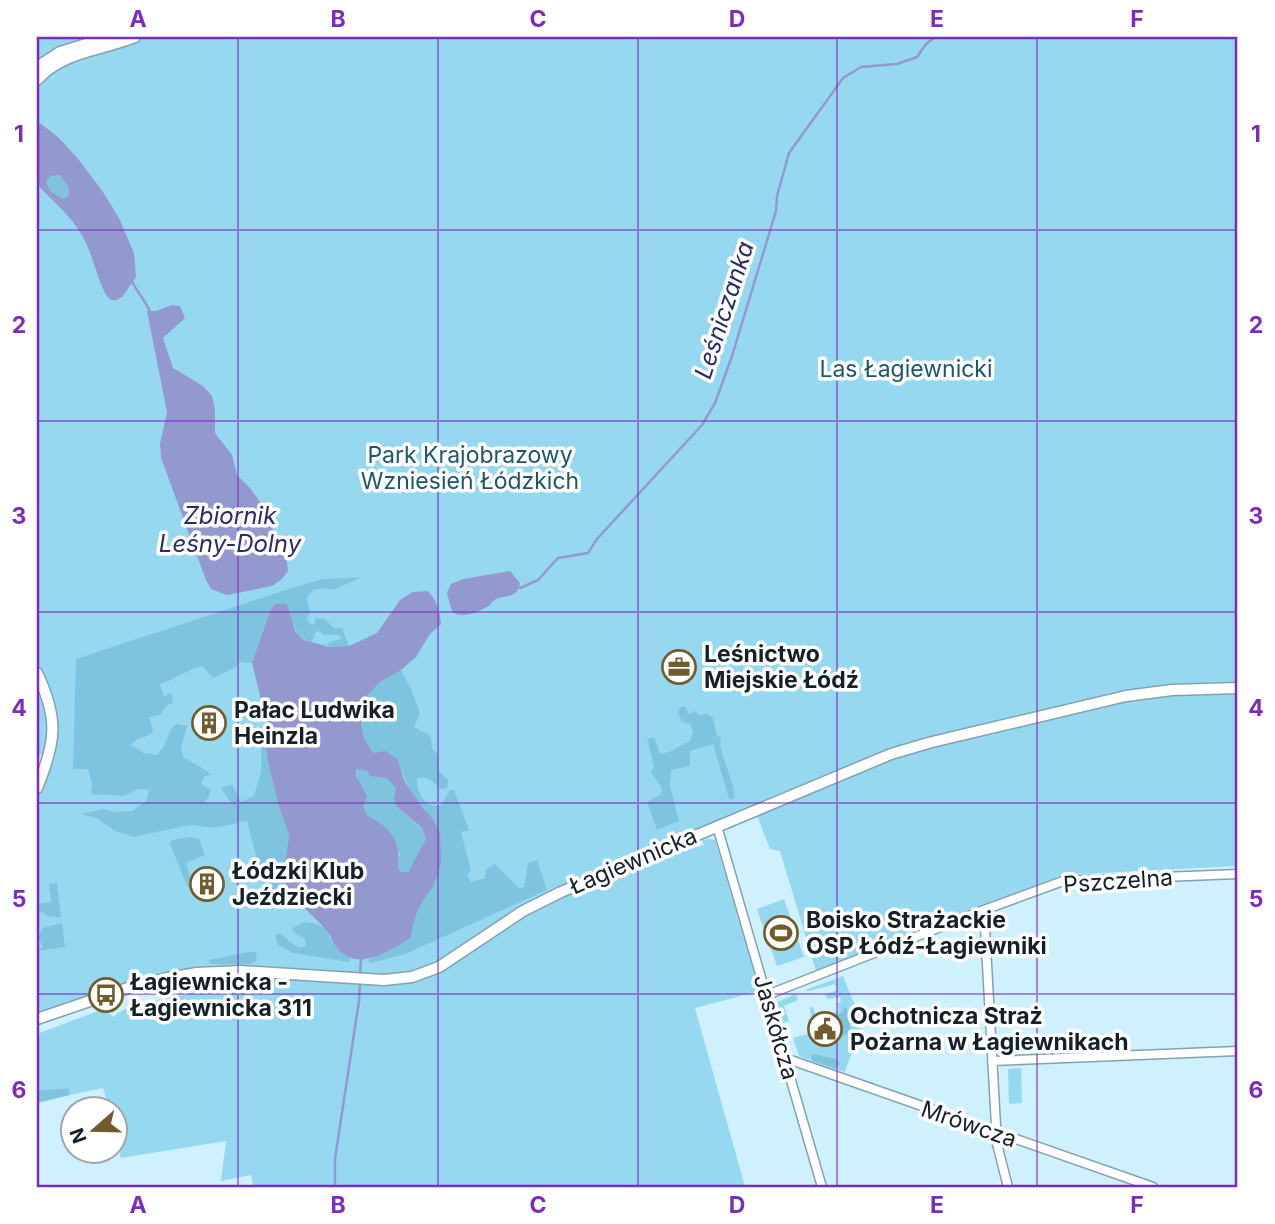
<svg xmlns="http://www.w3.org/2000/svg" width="1275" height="1224" viewBox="0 0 1275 1224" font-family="Inter,sans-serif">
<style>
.green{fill:#97d8f1}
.forest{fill:#7fc4de}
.water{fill:#9399ce;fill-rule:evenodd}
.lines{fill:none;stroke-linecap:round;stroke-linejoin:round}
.stream{stroke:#9399ce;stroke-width:2.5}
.minor-casing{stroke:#83a2ae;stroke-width:11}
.tertiary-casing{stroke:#83a2ae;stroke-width:13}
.minor{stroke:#fff;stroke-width:8}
.tertiary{stroke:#fff;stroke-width:10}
.grid{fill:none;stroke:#7b2cbf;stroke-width:2;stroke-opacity:0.55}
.labels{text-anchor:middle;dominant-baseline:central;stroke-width:7;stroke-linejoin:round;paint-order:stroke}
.park-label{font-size:23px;fill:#1f5669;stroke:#fff}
.poi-label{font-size:23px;font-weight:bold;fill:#152126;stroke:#fff;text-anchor:start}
.street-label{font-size:23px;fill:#152126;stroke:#fff}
.water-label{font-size:24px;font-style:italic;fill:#2b2a6a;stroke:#fff}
.neatline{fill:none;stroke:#7b2cbf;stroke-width:2.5}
.grid-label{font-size:23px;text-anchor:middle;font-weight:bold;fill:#7b2cbf}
</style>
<rect width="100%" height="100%" fill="#cff0fd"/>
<path class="green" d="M37 37H1238V866L1062 875 816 971 780 851 770 849 757 816 739 821 689 844 690 846 694 844 697 847 704 845 702 840 709 839 715 840 760 991 695 1008 745 1187H253L251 1175 221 1181 226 1141 121 1158 116 1135V1108H109L103 1088 70 1095 69 1088 41 1090 37 1089V1034L103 1009 105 1013H108L114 1017C124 1005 145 1005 160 999L166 1005 165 997 193 994 192 992 197 988 206 987 208 979 227 977 279 979 280 977 174 971 37 1019V787L49 752 37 756Z
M784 899 804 957 777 966 757 909Z
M843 976 862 1023 845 1072 835 1069 838 1067 837 1059 813 1055 811 1056 812 1061 799 1056 793 1038 811 1033 808 1017 813 1037 815 1039C818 1028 810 1018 810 1007H813L816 1018 839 1011 837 1003 841 1002 840 997 828 999 825 995 837 990 835 984 809 991 805 990Z
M796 994 798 1000 784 1006 789 1021 783 1023 777 1002Z
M1021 1068 1022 1103 1009 1104 1008 1069Z"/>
<path class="forest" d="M60 175 69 188 68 196 63 199 50 191 46 181 51 176Z
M362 577 333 590 323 588 314 590 308 596 307 600 310 611 307 619 311 624H315V618L325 619 334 628H342L349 646 329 647 327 644 333 641 341 639 339 635H324L319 631 315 633 312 643C296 637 292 624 288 607L270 611 252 663 239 662 238 666 213 678 202 666C187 670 175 679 160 684L164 696 172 693 173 703 167 705 160 715 149 717 153 732C146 738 136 737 131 745L144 753 157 755 164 746 171 729 176 724 187 726 181 747 183 757C192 763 202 767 210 774L204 777 201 784 211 790 208 798 204 802 208 803H231L221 788 232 784 241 802 254 796 261 772V749L265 744 279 807 289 835 285 865 286 889 288 893 279 896 265 892 247 821 215 828 190 825 133 837 115 831 96 818 81 814 104 809 115 812 132 811 146 801 149 790 138 789 124 796 91 794 92 783 88 769H73L76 659 301 585 323 579Z
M401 670 411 689 420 713 414 727 431 736 432 749 438 754 439 771 448 780 447 788 441 789C433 782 428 775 417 779 417 795 425 807 441 806L450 790H454L469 830 461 832 471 870 467 875 471 882 485 878 486 869 495 864 519 888 524 887 528 863 537 860 547 890 405 954 371 963 368 960 394 948 413 927 417 912 424 899 433 887 432 818C416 802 405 782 398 760L373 753 364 738 361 722 364 699 379 683Z
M681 707H686L688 713 691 714 695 711 699 715 707 714 713 718 717 736 720 737 721 742 720 746 733 786 734 799H729L713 744 690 751V766L671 770 670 786 679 821 657 830 647 802 660 795 662 789 651 772 654 766 647 739 654 737 660 754 669 752 690 741 693 732 690 724 682 722 678 712Z
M356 769 367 771 371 776 387 777 396 788 394 798 396 806 422 829 426 839 408 872H401L398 868 400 854 380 822 368 817 362 807Z
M192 837 199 839 205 855 186 863 193 884 188 888 169 842 176 839Z
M57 883 61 918 47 916 43 912H37V904L51 902 49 884Z
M305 922C330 924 324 934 338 949 342 953 347 956 351 959L349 962 293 953 278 945 275 934H281L290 942 300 948 306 946 305 939 292 931 294 927Z
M62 923 65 947 37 951V949L43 948 38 936 43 928Z
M249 952H256L257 961 250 964H210L209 960Z
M845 1007 847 1010 851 1032 841 1036 837 1035 835 1017 842 1012Z
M813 1054 837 1059 840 1064 835 1069 812 1061 811 1056Z
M69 1088 70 1095 37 1103V1089L41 1090Z"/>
<path class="water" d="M40 123 59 138 79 160 103 192 119 218 134 253 136 277 123 296 117 300H111L106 295C95 274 92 249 78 229 67 212 50 199 37 184V124ZM60 175 69 188 68 196 63 199 50 191 46 181 51 176Z
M172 305 180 306 185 318 163 338 173 368 203 386 212 396 215 410V433L232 455 237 475 250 488 266 510 274 533 287 561 288 571 282 579 272 586 227 595 211 589 206 580 161 458 160 444 167 412 147 311H156Z
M510 571 520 583C517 604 498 590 489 606 477 612 465 619 452 612L447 593 451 584 463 579Z
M428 591C437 601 440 611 441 624L430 634 416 657 401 670 379 683 364 699 361 722 364 738 373 753 386 751 398 760 404 780 422 807 432 818 440 833 441 862 438 874 433 887 424 899 417 912 410 938C388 952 357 973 336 947 333 943 331 937 328 933 317 918 301 906 288 893L286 889 285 865 289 835 279 807 268 761 264 737 267 724 252 663 270 611 275 604H286L288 607 295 631 304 640 329 647 349 646 377 633 400 600 413 592ZM356 769 367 771 370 776 387 778 396 788 394 798 396 806 422 828 426 839 408 872H401L398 868C401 850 395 833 379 822 368 815 369 820 363 807L367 796 356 776Z"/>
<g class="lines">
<path class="stream" d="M132 281C137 293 147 302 151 314
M520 588 538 580 558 558 588 553 597 539 702 425 715 403 732 356 776 211 777 196 789 153 843 78 861 67 897 64 917 57 926 44 935 37
M360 976 361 958
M335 1187V1159L359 1001 360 982"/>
<g class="minor-casing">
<path id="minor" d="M717 826 822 1187
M984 910 997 1144 1008 1187
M767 995 984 910 1063 881 1238 874
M785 1058 1153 1187
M992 1061 1238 1051"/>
</g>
<g class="tertiary-casing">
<path id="tertiary" d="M37 67 60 52 109 37
M37 80C63 51 101 51 135 37
M37 673C59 719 56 742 37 788
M37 1019 131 987 167 978 197 973 241 971 384 980 412 977 439 967 523 911 561 892 891 754 932 742 1126 696 1172 690 1238 688"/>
</g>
<use href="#minor" class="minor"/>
<use href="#tertiary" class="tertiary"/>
</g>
<path class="grid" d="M238 37V1187M438 37V1187M638 37V1187M837 37V1187M1037 37V1187M37 230H1238M37 421H1238M37 612H1238M37 803H1238M37 994H1238"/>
<defs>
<g id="office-ring" transform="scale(1.75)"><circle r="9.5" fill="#fff" stroke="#725c2c" stroke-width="1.5"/><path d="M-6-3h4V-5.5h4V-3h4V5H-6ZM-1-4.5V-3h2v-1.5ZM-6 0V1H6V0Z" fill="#725c2c"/></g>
<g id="building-ring" transform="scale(1.75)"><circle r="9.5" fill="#fff" stroke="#725c2c" stroke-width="1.5"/><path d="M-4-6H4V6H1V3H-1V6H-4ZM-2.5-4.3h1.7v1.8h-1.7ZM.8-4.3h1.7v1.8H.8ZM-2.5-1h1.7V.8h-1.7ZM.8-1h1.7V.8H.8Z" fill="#725c2c"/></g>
<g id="stadium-ring" transform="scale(1.75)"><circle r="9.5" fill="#fff" stroke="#725c2c" stroke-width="1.5"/><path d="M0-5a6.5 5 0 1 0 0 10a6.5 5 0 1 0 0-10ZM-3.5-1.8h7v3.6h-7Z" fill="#725c2c"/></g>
<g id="bus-ring" transform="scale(1.75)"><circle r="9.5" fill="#fff" stroke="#725c2c" stroke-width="1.5"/><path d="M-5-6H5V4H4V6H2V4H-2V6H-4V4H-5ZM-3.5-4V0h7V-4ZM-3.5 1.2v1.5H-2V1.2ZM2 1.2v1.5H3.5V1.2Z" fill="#725c2c"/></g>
<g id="civic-ring" transform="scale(1.75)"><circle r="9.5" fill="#fff" stroke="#725c2c" stroke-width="1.5"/><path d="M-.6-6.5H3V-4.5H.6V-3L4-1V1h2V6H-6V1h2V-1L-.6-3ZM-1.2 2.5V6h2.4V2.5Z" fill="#725c2c"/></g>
</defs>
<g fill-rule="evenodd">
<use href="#office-ring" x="679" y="667"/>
<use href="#building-ring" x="209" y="723"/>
<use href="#building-ring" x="207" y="884"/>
<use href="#stadium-ring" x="781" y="933"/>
<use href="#bus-ring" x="106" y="995"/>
<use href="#civic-ring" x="825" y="1029"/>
</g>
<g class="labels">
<g class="park-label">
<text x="906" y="369">Las Łagiewnicki</text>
<text x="470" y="455">Park Krajobrazowy<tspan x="470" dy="26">Wzniesień Łódzkich</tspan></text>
</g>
<g class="poi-label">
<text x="704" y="654">Leśnictwo<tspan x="704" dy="26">Miejskie Łódź</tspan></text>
<text x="234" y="710">Pałac Ludwika<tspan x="234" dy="26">Heinzla</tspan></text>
<text x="232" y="871">Łódzki Klub<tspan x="232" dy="26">Jeździecki</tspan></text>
<text x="806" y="920">Boisko Strażackie<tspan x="806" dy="26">OSP Łódź-Łagiewniki</tspan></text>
<text x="130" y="982">Łagiewnicka -<tspan x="130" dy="26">Łagiewnicka 311</tspan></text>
<text x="850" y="1016">Ochotnicza Straż<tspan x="850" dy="26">Pożarna w Łagiewnikach</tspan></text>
</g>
<g class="street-label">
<text transform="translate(633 861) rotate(-23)">Łagiewnicka</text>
<text transform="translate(1118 881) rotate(-4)">Pszczelna</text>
<text transform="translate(776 1027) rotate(74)">Jaskółcza</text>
<text transform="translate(969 1124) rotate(19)">Mrówcza</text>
</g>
<g class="water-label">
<text transform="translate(724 310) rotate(-72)">Leśniczanka</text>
<text x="230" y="515">Zbiornik<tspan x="230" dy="28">Leśny-Dolny</tspan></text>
</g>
</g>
<rect width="1275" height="1224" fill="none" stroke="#ffffff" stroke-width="77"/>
<g transform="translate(94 1130) rotate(250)"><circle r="33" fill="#ffffff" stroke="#a1a6a8" stroke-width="2"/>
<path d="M0-5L12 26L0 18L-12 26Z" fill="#725c2c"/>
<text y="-10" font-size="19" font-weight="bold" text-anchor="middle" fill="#152126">N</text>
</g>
<rect x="38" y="38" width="1198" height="1148" class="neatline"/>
<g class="grid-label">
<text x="138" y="27">A</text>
<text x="338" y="27">B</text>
<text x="538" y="27">C</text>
<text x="737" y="27">D</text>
<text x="937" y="27">E</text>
<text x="1137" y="27">F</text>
<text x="19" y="142">1</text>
<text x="1256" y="142">1</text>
<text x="19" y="333">2</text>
<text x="1256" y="333">2</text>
<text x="19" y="524">3</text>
<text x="1256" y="524">3</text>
<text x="19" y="716">4</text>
<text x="1256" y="716">4</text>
<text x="19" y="907">5</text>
<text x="1256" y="907">5</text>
<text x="19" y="1098">6</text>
<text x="1256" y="1098">6</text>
<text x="138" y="1213">A</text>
<text x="338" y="1213">B</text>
<text x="538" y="1213">C</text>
<text x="737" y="1213">D</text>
<text x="937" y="1213">E</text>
<text x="1137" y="1213">F</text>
</g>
</svg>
